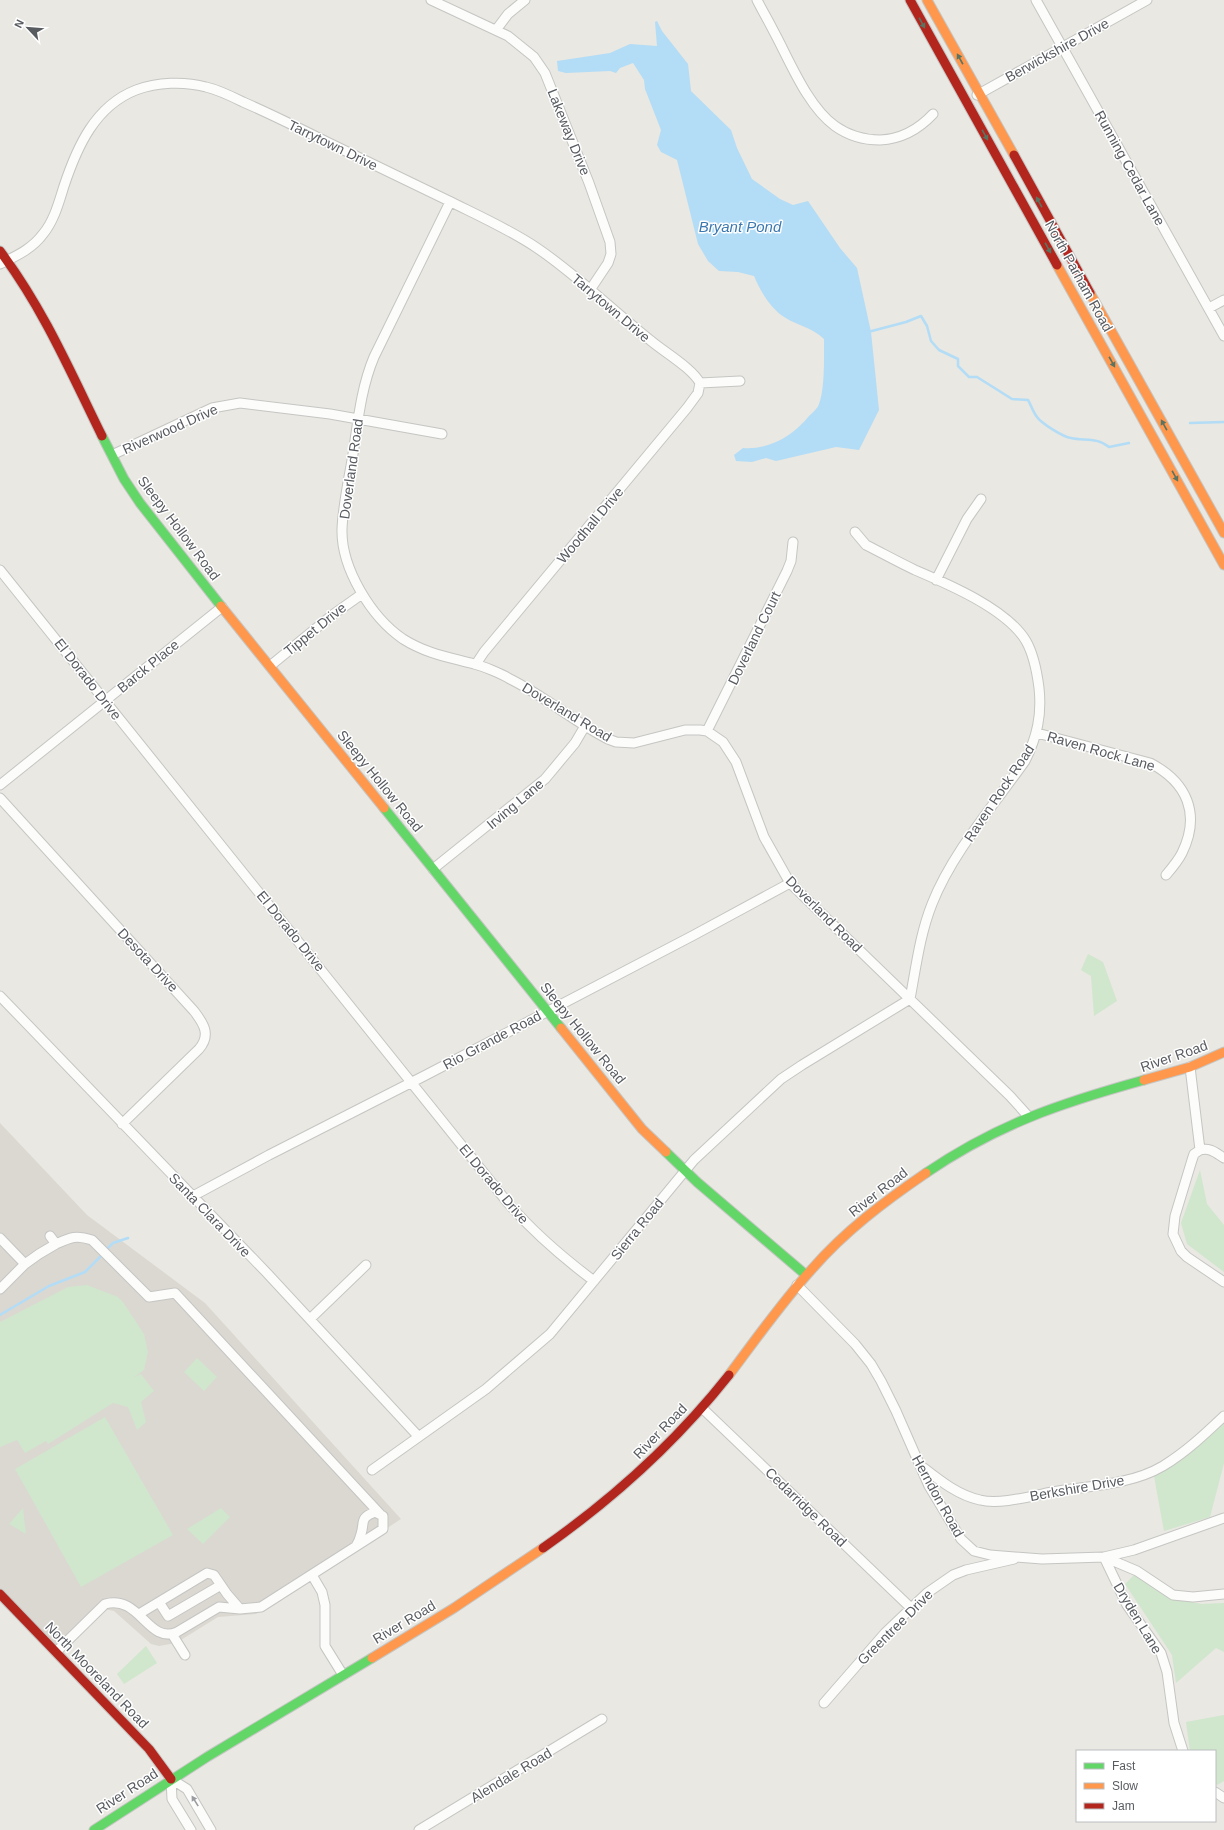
<svg xmlns="http://www.w3.org/2000/svg" width="1224" height="1830" viewBox="0 0 1224 1830" font-family="Helvetica,sans-serif">
<style>
.education{fill:#dbd8d1}
.green{fill:#d0e6cd}
.water{fill:#b3dcf6}
.lines{fill:none;stroke-linecap:round;stroke-linejoin:round}
.stream{stroke:#b3dcf6;stroke-width:2.5}
.street-casing{stroke:#c5c5c3;stroke-width:11}
.fast-casing{stroke:#c5c6c4;stroke-width:11}
.slow-casing{stroke:#c5c6c4;stroke-width:11}
.jam-casing{stroke:#c5c6c4;stroke-width:11}
.street{stroke:#fcfcfb;stroke-width:9}
.fast{stroke:#63d668;stroke-width:9}
.slow{stroke:#ff974d;stroke-width:9}
.jam{stroke:#b3261e;stroke-width:9}
.oneway{fill:#5a7462}
.oneway2{fill:#9a9c9f}
.labels{text-anchor:middle;dominant-baseline:central;stroke-width:3;stroke-linejoin:round;paint-order:stroke}
.street-label{font-size:14px;fill:#585c61;stroke:#fff}
.water-label{font-size:15px;font-style:italic;fill:#3b78af;stroke:#fff}
</style>
<rect width="100%" height="100%" fill="#e9e8e2"/>
<path class="education" d="M0 1123 87 1215 205 1303 401 1519 256 1614 218 1617 176 1643 159 1646 151 1644 114 1611 104 1609 58 1654 0 1594Z"/>
<path class="green" d="M1088 954 1103 962 1117 1001 1094 1016 1091 976 1081 970Z
M1200 1170 1207 1204 1224 1225V1272L1187 1244 1181 1223Z
M87 1285 118 1297 123 1302 144 1334 148 1352 144 1370 134 1377 141 1374 154 1391 141 1402 146 1422 137 1430 128 1407 113 1403 48 1444 46 1441 25 1453 17 1440 0 1447V1322L68 1287Z
M197 1358 217 1377 204 1391 184 1372Z
M105 1417 173 1535 81 1587 15 1469Z
M1224 1420V1463L1210 1517 1164 1531 1154 1476Z
M23 1508 26 1534 9 1524Z
M221 1508 230 1517 203 1544 187 1529Z
M1134 1575 1174 1599 1202 1604 1224 1603V1652L1216 1648 1176 1683 1172 1655 1125 1584Z
M146 1646 157 1663 124 1684 117 1674Z
M1224 1715V1781L1217 1785 1215 1783V1751H1190L1186 1722Z"/>
<path class="water" d="M657 21 662 31 688 64 691 91 731 130 737 148 752 179 780 199 793 205 808 201 840 248 857 268 871 332 879 410 859 450 836 447 776 461 766 458 752 462 736 461 734 455 743 448C769 450 793 436 809 416 812 413 818 408 819 404 825 389 824 356 824 339 813 329 804 327 791 321 772 312 762 294 754 276L738 272 719 271 708 261 698 244 677 160 661 152 657 145 661 130 645 89 644 80 633 63 620 68 616 73 610 71 566 73 558 71 557 61 610 53 630 44 657 46 655 22Z"/>
<g class="lines">
<path class="stream" d="M868 332 906 322 921 316 927 326 931 341 939 350 958 359V366L969 377H977L1012 399 1028 400C1031 405 1033 412 1037 417 1041 423 1063 437 1071 438 1084 441 1097 437 1109 447L1129 443
M1190 423 1224 422
M106 1250 113 1243 128 1238
M0 1315 49 1286 85 1272 103 1254"/>
<g class="street-casing">
<path id="street" d="M431 0 508 36 534 57 545 73 589 183 610 242 611 254 608 263 590 290
M757 0C762 10 768 20 773 30 789 59 807 106 835 126 849 136 864 140 880 140 902 139 919 129 933 114
M1036 0 1224 336
M496 30 508 14 525 0
M977 95 1147 0
M450 202 374 357C361 388 358 421 353 454 349 479 343 504 342 529 341 568 371 617 403 639 427 654 448 657 474 664 483 666 502 674 510 679 545 696 574 722 608 739L616 742 634 743 685 730H700L707 731 723 742 736 762 764 837 790 883 1010 1096 1028 1116
M0 264C16 256 32 249 43 234 54 221 59 202 64 186 77 147 95 106 136 90 157 82 184 81 206 87 219 90 231 96 243 102 271 114 299 128 327 142 367 161 407 181 447 200 477 215 509 229 537 248 577 275 612 310 650 340 664 352 692 368 700 383
M1209 308 1224 300
M700 383 740 381
M112 455 212 408 240 403 330 414 442 434
M0 570 508 1203C534 1233 562 1257 594 1281
M936 580 967 519 981 499
M476 664 484 652 687 408 698 393 700 383
M270 666 331 616 362 594
M707 731 787 571 791 561 793 542
M1037 733 1150 763C1187 782 1201 814 1182 853 1178 861 1172 868 1166 875
M0 785 222 607
M0 798 194 1011C204 1024 211 1035 199 1049L122 1124
M433 869 545 779 575 743 585 726
M0 996 265 1271 418 1436
M1190 1067 1200 1150 1194 1154 1192 1160 1175 1216 1173 1234 1181 1251 1187 1257 1224 1282
M1200 1150C1210 1147 1216 1153 1224 1158
M193 1196 269 1155 426 1075 694 935 790 883
M0 1238 25 1264 0 1289
M56 1244C71 1237 76 1235 92 1240L149 1297 175 1293 381 1515
M25 1264 39 1254 56 1244 50 1236
M797 1285 855 1344 871 1364 881 1381 896 1411 929 1486 961 1539 974 1551 990 1555 1042 1559 1104 1557 1137 1571 1173 1595 1193 1597 1224 1594
M310 1319 366 1265
M702 1408 911 1608
M920 1465C938 1479 957 1495 980 1500 1000 1505 1031 1496 1052 1492 1088 1486 1131 1485 1163 1466 1186 1452 1205 1434 1224 1416
M372 1470 486 1389 550 1334 694 1160 781 1079 802 1065 910 999C916 967 920 934 932 904 952 853 994 805 1025 761 1037 737 1042 715 1039 688 1037 672 1034 655 1026 641 1007 609 948 584 915 570 898 562 882 553 866 545L855 532
M312 1575 322 1592 325 1605V1646L343 1675
M159 1602 168 1616 221 1585
M139 1614 207 1573 214 1575 227 1594 240 1609
M172 1634 185 1655
M56 1652 105 1604C140 1594 148 1645 177 1632L219 1607 240 1609 261 1607 383 1529V1516L375 1512C359 1518 365 1522 361 1534 360 1538 358 1543 356 1546
M824 1703 885 1633 927 1593 953 1575 966 1570 1014 1559
M1183 1751 1174 1723 1167 1672 1161 1653 1127 1605 1104 1557 1134 1550 1224 1518
M171 1779 187 1789 211 1830
M171 1779 172 1799 191 1830
M1215 1792 1224 1798
M419 1830 602 1719"/>
</g>
<g class="fast-casing">
<path id="fast" d="M102 436 124 479 140 503 221 606
M384 808 561 1028
M666 1152 697 1182 806 1275
M926 1173C998 1124 1061 1103 1144 1080
M94 1830 207 1757 372 1658"/>
</g>
<g class="slow-casing">
<path id="slow" d="M927 0 1014 155
M1057 265 1224 565
M1090 293 1224 533
M221 606 384 808
M561 1028 642 1129 666 1152
M1144 1080 1190 1067 1224 1052
M729 1375C756 1339 782 1302 812 1269 845 1231 885 1201 926 1173
M372 1658 454 1608 543 1548"/>
</g>
<g class="jam-casing">
<path id="jam" d="M910 0 1057 265
M1014 155 1090 293
M0 251C44 310 70 371 102 436
M543 1548C613 1499 676 1442 729 1375
M0 1594 149 1749 171 1779"/>
</g>
<use href="#street" class="street"/>
<use href="#fast" class="fast"/>
<use href="#slow" class="slow"/>
<use href="#jam" class="jam"/>
</g>
<defs><path id="oneway-solid" d="M-6-.8H1V-3.2L6.5 0L1 3.2V.8H-6Z"/></defs>
<g class="oneway">
<use href="#oneway-solid" transform="translate(922 23) rotate(61)"/>
<use href="#oneway-solid" transform="translate(960 59) rotate(-119)"/>
<use href="#oneway-solid" transform="translate(985 135) rotate(61)"/>
<use href="#oneway-solid" transform="translate(1039 202) rotate(-119)"/>
<use href="#oneway-solid" transform="translate(1048 248) rotate(61)"/>
<use href="#oneway-solid" transform="translate(1112 362) rotate(61)"/>
<use href="#oneway-solid" transform="translate(1164 425) rotate(-119)"/>
<use href="#oneway-solid" transform="translate(1175 476) rotate(61)"/>
</g>
<use class="oneway2" href="#oneway-solid" transform="translate(195 1801) rotate(-122)"/>
<g class="labels">
<g class="street-label">
<text transform="translate(1057 50) rotate(-29)">Berwickshire Drive</text>
<text transform="translate(569 132) rotate(68)">Lakeway Drive</text>
<text transform="translate(333 145) rotate(26)">Tarrytown Drive</text>
<text transform="translate(1130 168) rotate(61)">Running Cedar Lane</text>
<text transform="translate(1079 276) rotate(61)">North Parham Road</text>
<text transform="translate(611 308) rotate(40)">Tarrytown Drive</text>
<text transform="translate(170 429) rotate(-24)">Riverwood Drive</text>
<text transform="translate(351 469) rotate(-82)">Doverland Road</text>
<text transform="translate(590 525) rotate(-50)">Woodhall Drive</text>
<text transform="translate(179 528) rotate(53)">Sleepy Hollow Road</text>
<text transform="translate(315 629) rotate(-39)">Tippet Drive</text>
<text transform="translate(754 638) rotate(-64)">Doverland Court</text>
<text transform="translate(148 666) rotate(-39)">Barck Place</text>
<text transform="translate(88 679) rotate(52)">El Dorado Drive</text>
<text transform="translate(567 712) rotate(31)">Doverland Road</text>
<text transform="translate(1101 751) rotate(16)">Raven Rock Lane</text>
<text transform="translate(380 781) rotate(51)">Sleepy Hollow Road</text>
<text transform="translate(999 793) rotate(-56)">Raven Rock Road</text>
<text transform="translate(515 804) rotate(-40)">Irving Lane</text>
<text transform="translate(824 914) rotate(45)">Doverland Road</text>
<text transform="translate(291 931) rotate(51)">El Dorado Drive</text>
<text transform="translate(148 960) rotate(47)">Desota Drive</text>
<text transform="translate(583 1033) rotate(51)">Sleepy Hollow Road</text>
<text transform="translate(492 1040) rotate(-28)">Rio Grande Road</text>
<text transform="translate(1174 1056) rotate(-19)">River Road</text>
<text transform="translate(494 1184) rotate(50)">El Dorado Drive</text>
<text transform="translate(878 1192) rotate(-38)">River Road</text>
<text transform="translate(210 1215) rotate(46)">Santa Clara Drive</text>
<text transform="translate(637 1229) rotate(-51)">Sierra Road</text>
<text transform="translate(660 1431) rotate(-46)">River Road</text>
<text transform="translate(1077 1488) rotate(-10)">Berkshire Drive</text>
<text transform="translate(938 1496) rotate(61)">Herndon Road</text>
<text transform="translate(806 1507) rotate(44)">Cedarridge Road</text>
<text transform="translate(1138 1618) rotate(59)">Dryden Lane</text>
<text transform="translate(404 1622) rotate(-31)">River Road</text>
<text transform="translate(895 1627) rotate(-45)">Greentree Drive</text>
<text transform="translate(97 1675) rotate(46)">North Mooreland Road</text>
<text transform="translate(511 1775) rotate(-31)">Alendale Road</text>
<text transform="translate(127 1791) rotate(-33)">River Road</text>
</g>
<g class="water-label">
<text x="740" y="226">Bryant Pond</text>
</g>
</g>
<rect x="1076" y="1750" width="140" height="72" fill="#ffffff" stroke="#bcbec0"/>
<rect x="1084" y="1763" width="20" height="6" fill="#63d668" stroke="#bcbec0"/>
<text x="1112" y="1770" font-size="12" fill="#585c61">Fast</text>
<rect x="1084" y="1783" width="20" height="6" fill="#ff974d" stroke="#bcbec0"/>
<text x="1112" y="1790" font-size="12" fill="#585c61">Slow</text>
<rect x="1084" y="1803" width="20" height="6" fill="#b3261e" stroke="#bcbec0"/>
<text x="1112" y="1810" font-size="12" fill="#585c61">Jam</text>
<g transform="translate(28 28) rotate(296)" stroke="#ffffff" stroke-width="3" paint-order="stroke">
<path d="M0-3L7 15L0 10L-7 15Z" fill="#585c61"/>
<text y="-6" font-size="11" font-weight="bold" text-anchor="middle" fill="#585c61">N</text>
</g>
</svg>
